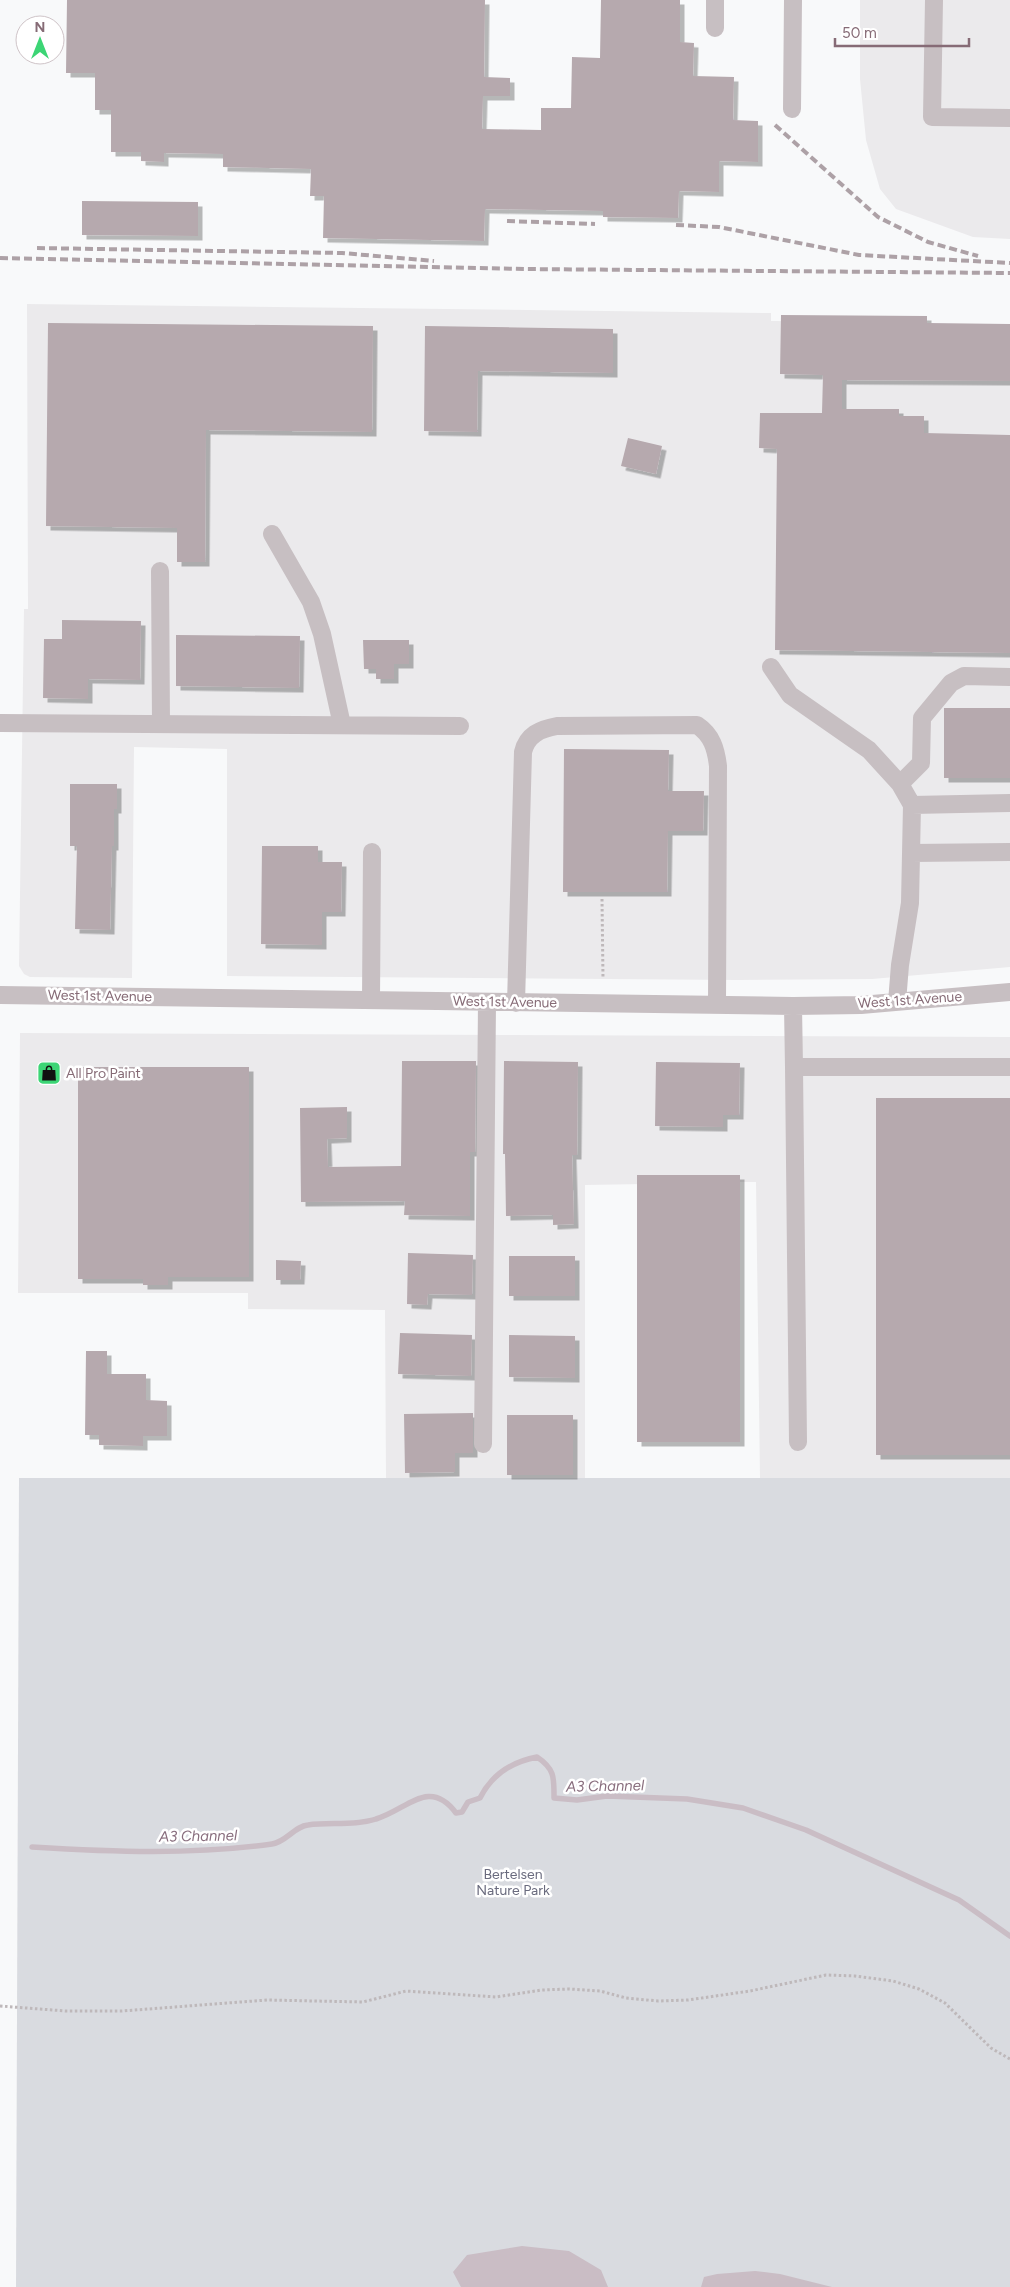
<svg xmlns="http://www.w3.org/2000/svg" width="1010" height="2287" viewBox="0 0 1010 2287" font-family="Figtree,sans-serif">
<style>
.built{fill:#ebeaec}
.green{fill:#d9dbe0}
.water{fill:#cabdc5}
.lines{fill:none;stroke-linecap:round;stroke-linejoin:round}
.stream{stroke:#cabdc5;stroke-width:5.5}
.building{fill:#b6a9ae;filter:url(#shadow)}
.path{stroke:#beb8ba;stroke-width:3;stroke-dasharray:2.5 2.5;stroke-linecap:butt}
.minor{stroke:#c7bfc2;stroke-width:18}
.rail{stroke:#ada1a6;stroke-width:4;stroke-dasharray:8 4;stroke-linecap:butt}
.labels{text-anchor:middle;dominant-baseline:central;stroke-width:5;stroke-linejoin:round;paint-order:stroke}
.street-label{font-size:14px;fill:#866b76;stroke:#fff}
.poi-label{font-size:14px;fill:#866b76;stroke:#fff;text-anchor:start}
.park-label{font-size:14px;fill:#6a6b7e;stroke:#fff}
.water-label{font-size:15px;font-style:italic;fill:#886d7d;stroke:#fff}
</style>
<defs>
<filter id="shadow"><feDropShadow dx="4.5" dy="4.5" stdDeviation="0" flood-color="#0004"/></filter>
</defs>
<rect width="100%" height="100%" fill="#f8f9fa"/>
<path class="built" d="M860 0H1010V239L973 237 896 209 880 189 866 140 860 79Z
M27 304 771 313V321L920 322 1010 334V967L872 979 738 980 227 976V749L134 747 132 978 30 977 24 974 19 966 24 609H28Z
M20 1033 1010 1037V1478H760L756 1182H740V1231L645 1232V1184L585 1185V1478H386L385 1310 248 1309V1293H18Z"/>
<path class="green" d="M19 1478H1010V2287H16Z"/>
<path class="water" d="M522 2246 569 2251 601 2270 608 2287H461L453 2272 467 2255Z
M755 2271 780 2274 832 2287H701L704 2277 717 2274Z"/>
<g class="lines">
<path class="stream" d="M32 1847C112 1852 193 1855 272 1844 286 1842 295 1826 308 1825 330 1822 355 1826 376 1819 407 1810 429 1777 456 1813L462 1812 468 1802 480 1798C492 1774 511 1762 537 1757 555 1769 554 1778 554 1798L577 1800 607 1796 687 1799 743 1808 806 1830 959 1900 1010 1936"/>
</g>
<path class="building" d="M67 0H485L484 77 510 78V96H483L482 129 541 130V108H571L572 57 600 58 601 0H680V42L694 43 693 76 734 77 733 120 758 121V162L719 161V192L679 191 678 218 603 217V211L485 209 484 241 323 238 324 196H310L311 169 223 167V154L164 153V162L141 161V152H111V110H95V73H66Z
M82 201 198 202V236L82 235Z
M781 315 927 316V323L1010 324V381L842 380V409H899V416H924V433L1010 435V653L775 650 777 449 759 448 760 413H822L823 375 780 374Z
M48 323 373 326 372 432 206 430 205 562H177V528L46 526Z
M425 326 613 329V373L478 371 477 432 424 431Z
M628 438 662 446 656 474 621 466Z
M62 620 141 621 140 680 88 679V699L43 698 44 639H62Z
M176 635 300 636 299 688 176 686Z
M363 640H409V664H394V679H376V669H364Z
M944 708H1010V778H944Z
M564 749 669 750 668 791H704L703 831H668L667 892H563Z
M70 784H117V809H114V846H112L110 930 75 929 77 846H70Z
M262 846H318V862H342L341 912H322V945L261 944Z
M402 1061H476L475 1152H470V1216L404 1215 405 1201 301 1202 300 1108 347 1107V1138L327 1139 328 1167 401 1166Z
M504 1061 578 1062 577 1155H572L574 1224 553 1225V1215L506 1216 505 1154H503Z
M656 1062 740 1063 739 1115H723V1127L655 1126Z
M78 1067H249V1277H168V1285H143V1279H78Z
M876 1098H1010V1455H876Z
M637 1175H740V1442H637Z
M408 1253 473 1255 472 1295 428 1294 427 1305 407 1304Z
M509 1256H575V1296H509Z
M276 1260 301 1261 300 1280H276Z
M400 1333 472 1335 471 1376 398 1374Z
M509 1335 575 1336V1378L509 1377Z
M86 1351H107V1374H146V1400L167 1401V1436H143V1446L99 1445V1435H85Z
M473 1413V1453H455V1472L405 1473 404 1414Z
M507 1415H573V1475H507Z"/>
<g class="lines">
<path class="path" d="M602 899 603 979
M0 2006 66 2011H122L267 2000 363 2002 406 1991 496 1997 542 1990 569 1989 600 1991 626 1998 658 2001 688 2000 750 1991 826 1975 855 1976 893 1981 919 1989 945 2003 991 2048 1010 2059"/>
<path class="minor" d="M934 0 932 117 1010 118
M715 28V0
M792 109 793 0
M272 534 311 602 322 634 342 725
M160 571 161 724
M771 667 790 695 869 750 900 784 912 805 910 903 900 965 897 1002
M0 723 460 726
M900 784 921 763 922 718 951 683 964 676 1010 677
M912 805 1010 803
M911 853 1010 852
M0 995 793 1006 861 1005 1010 992
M371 1000 372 852
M516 1003 523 752C527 735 540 729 557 726L697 725C712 735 716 749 718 766L717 1005
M793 1006 794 1067H1010
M794 1067 798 1442
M483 1444 487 1002"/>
<path class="rail" d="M775 125 878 217 928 242 978 256
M507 221 595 224
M676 225 719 227 859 255 1010 263
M37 248 342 253 434 261
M0 258 524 269 1010 273"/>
</g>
<defs>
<g id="shop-square" transform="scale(1.25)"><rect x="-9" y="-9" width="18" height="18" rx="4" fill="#3cd575" stroke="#fff"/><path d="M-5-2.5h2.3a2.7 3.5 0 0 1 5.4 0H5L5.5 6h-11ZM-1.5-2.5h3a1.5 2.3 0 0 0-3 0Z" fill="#111"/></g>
</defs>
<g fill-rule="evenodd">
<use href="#shop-square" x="49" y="1073"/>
</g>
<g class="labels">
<g class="street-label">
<text transform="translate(100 996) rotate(1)">West 1st Avenue</text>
<text transform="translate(910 1000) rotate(-4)">West 1st Avenue</text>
<text transform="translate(505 1002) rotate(1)">West 1st Avenue</text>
</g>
<g class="poi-label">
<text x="66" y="1073">All Pro Paint</text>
</g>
<g class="park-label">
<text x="513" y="1874">Bertelsen<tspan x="513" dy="16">Nature Park</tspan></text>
</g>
<g class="water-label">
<text transform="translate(605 1786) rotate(-1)">A3 Channel</text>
<text transform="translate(198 1836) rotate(-1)">A3 Channel</text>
</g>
</g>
<g transform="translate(40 40)"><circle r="24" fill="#ffffff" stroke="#cfc4c8"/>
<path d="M0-4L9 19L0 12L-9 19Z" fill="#3cd575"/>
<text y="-8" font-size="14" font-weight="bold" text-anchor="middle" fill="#866b76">N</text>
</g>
<path d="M835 38v8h134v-8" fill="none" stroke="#866b76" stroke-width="2.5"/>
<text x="842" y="38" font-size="15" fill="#866b76" stroke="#ffffff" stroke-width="4" paint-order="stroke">50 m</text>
</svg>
